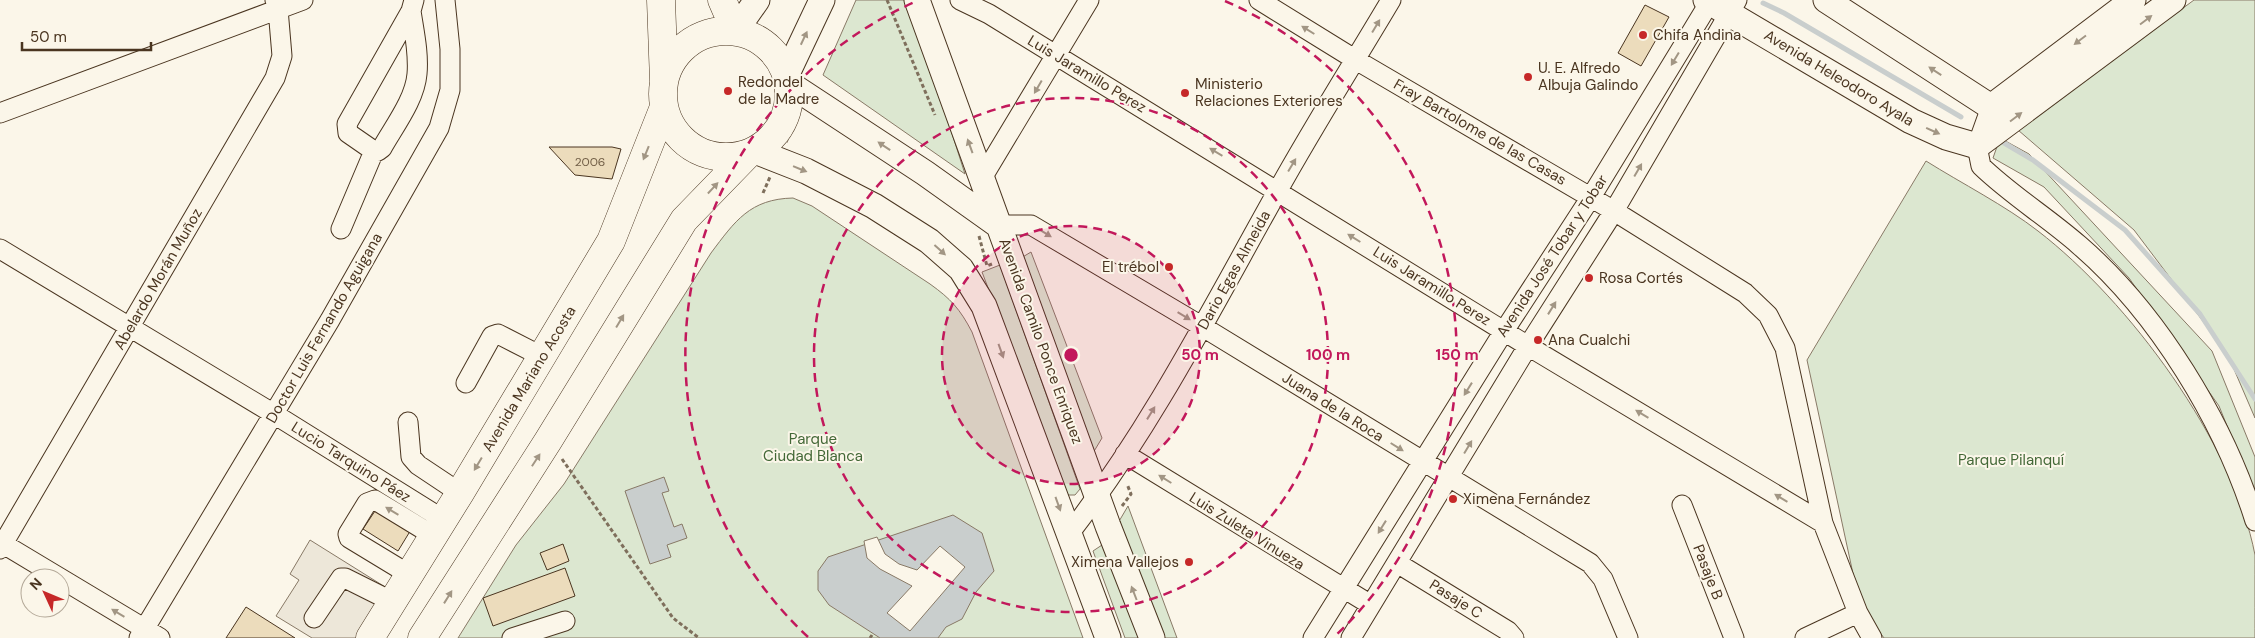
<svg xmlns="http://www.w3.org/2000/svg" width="2255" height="638" viewBox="0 0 2255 638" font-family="'DM Sans',sans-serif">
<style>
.green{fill:#dce7d0;stroke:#887966}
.parking{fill:#ede7d9;stroke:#887966}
.water{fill:#c9cecd;stroke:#887966}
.pier{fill:#fbf6e9;stroke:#887966}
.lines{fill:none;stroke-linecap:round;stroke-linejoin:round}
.stream{stroke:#c9cecd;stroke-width:5}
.building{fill:#ecdcbc;stroke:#4a3520}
.minor-casing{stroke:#4a3520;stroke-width:21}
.major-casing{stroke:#4a3520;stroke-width:27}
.highway-casing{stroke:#4a3520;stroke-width:29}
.path{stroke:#7f6f5c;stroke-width:3;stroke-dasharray:4 2.5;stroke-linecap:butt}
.minor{stroke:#fbf6e9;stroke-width:19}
.major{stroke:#fbf6e9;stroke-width:25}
.highway{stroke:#fbf6e9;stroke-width:28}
.oneway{fill:#a29684}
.ring{fill:none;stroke:#c2185b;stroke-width:2.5;stroke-dasharray:9 6}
.poi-dot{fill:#c62828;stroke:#fbf6e9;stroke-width:2}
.labels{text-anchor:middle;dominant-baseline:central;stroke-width:4;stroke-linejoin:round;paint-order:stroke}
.number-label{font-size:12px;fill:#725f47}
.poi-label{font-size:15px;fill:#4a3520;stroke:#fbf6e9;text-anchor:start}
.street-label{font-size:15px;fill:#4a3520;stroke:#fbf6e9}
.park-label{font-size:15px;fill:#436837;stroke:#fbf6e9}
.centre{fill:#c2185b;stroke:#fbf6e9;stroke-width:2.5}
.ring-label{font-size:15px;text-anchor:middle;font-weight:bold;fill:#c2185b;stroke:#fbf6e9;stroke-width:4;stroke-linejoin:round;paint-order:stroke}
</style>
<rect width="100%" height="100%" fill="#fbf6e9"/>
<path class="green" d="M856 0H909L965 174 823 75Z
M2194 0H2255V418L2227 353 2134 230 2018 130Z
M2000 138 2029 154 2212 351 2255 457V495L2219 406 2129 278 2044 187 1993 158Z
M1926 161C1961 183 2006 206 2038 231 2129 301 2233 441 2255 555 2255 578 2255 614 2255 638H1884C1871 621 1863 603 1855 583L1807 360Z
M793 198 812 206 930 284C951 299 960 309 972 332L1083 638H458L516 545 564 484 711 253C735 221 750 199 793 198Z
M1031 252 1102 438 1093 453 1021 258Z
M1000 265 1080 489 1075 495H1067L982 272Z
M1128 506 1177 638H1160L1118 523Z
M1105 543 1139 638H1125L1093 551Z"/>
<path class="parking" d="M310 540 390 590 360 638H312L276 616 299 580 290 574Z"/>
<path class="water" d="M664 477 669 491 662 493 674 527 682 524 687 538 667 545 671 557 650 564 625 491Z
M953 515 982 533 994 571 976 592 962 619 946 627 938 638H880L829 605 818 590V571L828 557Z"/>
<path class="pier" d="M877 537 885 554 899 564 917 570 940 546 965 567 910 631 887 613 912 586 880 569 867 558 864 541Z"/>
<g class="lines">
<path class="stream" d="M1763 3 1784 13 1961 117
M1999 140 2033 160 2125 230 2200 314 2255 399"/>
</g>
<path class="building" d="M1645 5 1669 17 1641 66 1618 53Z
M549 147H612L621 149 612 179 575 175Z
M377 508 412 528 398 551 363 529Z
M563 544 569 561 547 570 540 553Z
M565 568 575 596 493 626 483 598Z
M246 607 295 638H226Z"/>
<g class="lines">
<g class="minor-casing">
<path id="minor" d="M960 0 989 14 1528 346 1823 523
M1259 0 1356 60 1614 211 1745 293 1768 315 1785 348 1823 523 1858 613 1872 638
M1991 107 1977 146 1981 166C2011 195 2047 217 2079 245 2158 313 2224 422 2255 521
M0 113 303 0
M374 151H378L382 148C395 125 415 99 417 74 419 53 414 31 411 11
M982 178 1089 0
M998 225H1031L1203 327 1590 563 1603 579 1628 638
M341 229 374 151 348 133 347 124 411 11 414 0
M0 249 274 414 444 520
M466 383 492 336 498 334 543 357
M408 422 411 457 418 465 460 493
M1125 454 1371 605
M1682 505 1734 638
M1069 534C1151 428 1212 308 1277 192 1313 127 1353 64 1391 0
M0 542 60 578
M0 549 275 78 282 56 278 9 275 0
M1397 563 1508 631 1514 638
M410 575 349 538 348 534 367 503 375 500 434 536
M60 578 160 638
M314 618 341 578H345L393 602
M139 638 330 320 439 128 450 90V49L445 0
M512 638 565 621
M1313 638 1504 331 1591 197 1711 0
M1351 638 1528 346 1614 211 1737 0
M1805 638 1858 613"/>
</g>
<g class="major-casing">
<path id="major" d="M917 0 1108 526 1152 638
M1706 0 1911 121 1946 137 1977 146 2173 0
M1826 0 1991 107 2133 0
M736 30 757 0
M786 76 822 0
M788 83 925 173 998 225
M755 151 806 171 874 206 929 241 961 269 984 306 1108 638"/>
</g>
<g class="highway-casing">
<path id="highway" d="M661 0 664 81
M722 0 735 30
M663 94a63 63 0 1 1 126 0a63 63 0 1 1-126 0Z
M370 638 460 493 611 241 664 107
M422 638 548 441 684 220 749 153"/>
</g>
<path class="path" d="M887 0 935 115
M786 142 799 114
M763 193 770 177
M979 236 987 266 992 264
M562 459 673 618 699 638
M1122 506 1131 494 1127 484
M870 638 872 635"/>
<use href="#minor" class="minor"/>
<use href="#major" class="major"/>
<use href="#highway" class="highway"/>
</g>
<defs><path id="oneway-solid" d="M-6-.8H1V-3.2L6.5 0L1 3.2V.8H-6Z" transform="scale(1.25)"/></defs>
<g class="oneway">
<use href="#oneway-solid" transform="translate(2146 20) rotate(-37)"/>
<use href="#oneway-solid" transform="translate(1376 26) rotate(-59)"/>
<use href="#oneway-solid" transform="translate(1308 30) rotate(-148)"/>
<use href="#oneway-solid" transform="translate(804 38) rotate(-65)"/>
<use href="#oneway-solid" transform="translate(2080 40) rotate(143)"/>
<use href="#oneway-solid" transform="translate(1675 59) rotate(121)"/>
<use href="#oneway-solid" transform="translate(1935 71) rotate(-147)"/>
<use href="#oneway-solid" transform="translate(1038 87) rotate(120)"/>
<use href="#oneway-solid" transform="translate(2016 117) rotate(-37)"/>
<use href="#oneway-solid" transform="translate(1933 131) rotate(24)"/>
<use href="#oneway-solid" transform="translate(884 146) rotate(-146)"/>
<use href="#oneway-solid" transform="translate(970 146) rotate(-110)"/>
<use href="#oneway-solid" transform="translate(1216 152) rotate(-149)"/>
<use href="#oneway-solid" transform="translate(646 153) rotate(112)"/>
<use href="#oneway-solid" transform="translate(1292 165) rotate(-59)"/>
<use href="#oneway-solid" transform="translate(800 169) rotate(22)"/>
<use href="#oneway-solid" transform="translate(1638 170) rotate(-60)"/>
<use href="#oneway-solid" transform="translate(713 188) rotate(-47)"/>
<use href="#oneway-solid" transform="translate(1045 233) rotate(31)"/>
<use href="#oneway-solid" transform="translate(1354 238) rotate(-148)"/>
<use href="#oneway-solid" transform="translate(940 250) rotate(42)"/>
<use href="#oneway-solid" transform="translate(1552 308) rotate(-58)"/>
<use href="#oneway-solid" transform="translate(1184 316) rotate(31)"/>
<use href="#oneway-solid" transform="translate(620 321) rotate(-59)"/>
<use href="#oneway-solid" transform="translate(1001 351) rotate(70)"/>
<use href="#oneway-solid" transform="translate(1468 389) rotate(122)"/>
<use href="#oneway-solid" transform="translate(1151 413) rotate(-58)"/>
<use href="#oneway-solid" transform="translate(1642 414) rotate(-149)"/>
<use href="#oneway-solid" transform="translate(1397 447) rotate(32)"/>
<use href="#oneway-solid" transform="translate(1468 447) rotate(-59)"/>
<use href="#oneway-solid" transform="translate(536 460) rotate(-57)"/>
<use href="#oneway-solid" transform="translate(478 464) rotate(121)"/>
<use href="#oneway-solid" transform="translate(1165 479) rotate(-148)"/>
<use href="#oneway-solid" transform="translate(1781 498) rotate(-149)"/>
<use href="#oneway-solid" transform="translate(1058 504) rotate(70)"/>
<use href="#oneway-solid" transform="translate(392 511) rotate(-149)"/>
<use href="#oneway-solid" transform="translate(1382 527) rotate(122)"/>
<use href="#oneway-solid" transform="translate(1134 593) rotate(-111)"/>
<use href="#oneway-solid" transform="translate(448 597) rotate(-58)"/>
<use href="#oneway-solid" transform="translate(118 613) rotate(-149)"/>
</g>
<circle cx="1071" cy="355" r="129" fill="#c2185b" fill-opacity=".12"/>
<g class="ring">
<circle cx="1071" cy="355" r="129"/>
<circle cx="1071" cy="355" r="257"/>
<path d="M808 637A386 386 0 0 1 917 1M1225 1A386 386 0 0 1 1334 637"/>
</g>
<g class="poi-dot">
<circle cx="1643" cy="35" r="5"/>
<circle cx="1528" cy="77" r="5"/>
<circle cx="728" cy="91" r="5"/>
<circle cx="1185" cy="93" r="5"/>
<circle cx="1169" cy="267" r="5"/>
<circle cx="1589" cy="278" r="5"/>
<circle cx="1538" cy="340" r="5"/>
<circle cx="1453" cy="499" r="5"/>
<circle cx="1189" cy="562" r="5"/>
</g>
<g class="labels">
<g class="number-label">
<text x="590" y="162">2006</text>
</g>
<g class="poi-label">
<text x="1653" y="35">Chifa Andina</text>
<text x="1538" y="68">U. E. Alfredo<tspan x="1538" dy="17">Albuja Galindo</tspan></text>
<text x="738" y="82">Redondel<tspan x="738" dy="17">de la Madre</tspan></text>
<text x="1195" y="84">Ministerio<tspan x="1195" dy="17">Relaciones Exteriores</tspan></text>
<text x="1159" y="267" text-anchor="end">El trébol</text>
<text x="1599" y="278">Rosa Cortés</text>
<text x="1548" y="340">Ana Cualchi</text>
<text x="1463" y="499">Ximena Fernández</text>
<text x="1179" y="562" text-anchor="end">Ximena Vallejos</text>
</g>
<g class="street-label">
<text transform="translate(1087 74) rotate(31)">Luis Jaramillo Perez</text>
<text transform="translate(1839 78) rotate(31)">Avenida Heleodoro Ayala</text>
<text transform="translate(1480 132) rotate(30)">Fray Bartolome de las Casas</text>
<text transform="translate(1552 256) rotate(-57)">Avenida José Tobar y Tobar</text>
<text transform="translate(1234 270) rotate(-61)">Dario Egas Almeida</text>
<text transform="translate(158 279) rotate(-60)">Abelardo Morán Muñoz</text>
<text transform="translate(1432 286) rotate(32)">Luis Jaramillo Perez</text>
<text transform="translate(324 328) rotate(-60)">Doctor Luis Fernando Aguigana</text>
<text transform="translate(1041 341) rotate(70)">Avenida Camilo Ponce Enriquez</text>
<text transform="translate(529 379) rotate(-59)">Avenida Mariano Acosta</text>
<text transform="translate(1333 407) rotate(32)">Juana de la Roca</text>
<text transform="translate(351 462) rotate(32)">Lucio Tarquino Páez</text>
<text transform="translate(1247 531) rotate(32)">Luis Zuleta Vinueza</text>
<text transform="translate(1708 572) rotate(69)">Pasaje B</text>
<text transform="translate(1456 599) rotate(32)">Pasaje C</text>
</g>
<g class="park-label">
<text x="813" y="439">Parque<tspan x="813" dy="17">Ciudad Blanca</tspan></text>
<text x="2011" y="460">Parque Pilanquí</text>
</g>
</g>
<circle cx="1071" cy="355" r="8" class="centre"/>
<g class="ring-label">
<text x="1200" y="360">50 m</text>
<text x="1328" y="360">100 m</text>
<text x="1457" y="360">150 m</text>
</g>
<g transform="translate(45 593) rotate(314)"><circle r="24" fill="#fbf6e9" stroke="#b4a999"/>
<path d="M0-4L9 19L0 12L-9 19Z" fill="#c62828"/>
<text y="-8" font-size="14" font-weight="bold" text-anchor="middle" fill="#4a3520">N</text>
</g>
<path d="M22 42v8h129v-8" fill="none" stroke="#4a3520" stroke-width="2.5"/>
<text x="30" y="42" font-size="15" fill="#4a3520" stroke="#fbf6e9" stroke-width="4" paint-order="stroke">50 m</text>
</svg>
